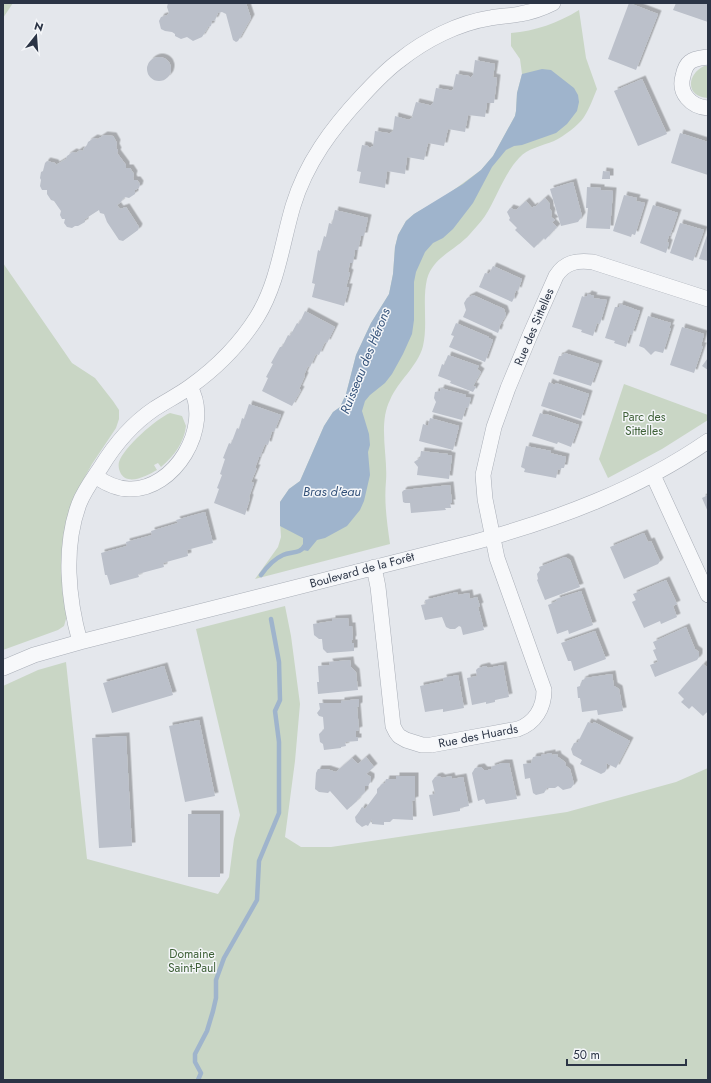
<svg xmlns="http://www.w3.org/2000/svg" width="711" height="1083" viewBox="0 0 711 1083" font-family="Jost,sans-serif">
<style>
.green{fill:#c9d6c5}
.water{fill:#9fb4cc}
.lines{fill:none;stroke-linecap:round;stroke-linejoin:round}
.stream{stroke:#9fb4cc;stroke-width:4.5}
.building{fill:#bbc0ca;filter:url(#shadow)}
.street-casing{stroke:#a9aeb7;stroke-width:16}
.street{stroke:#f7f8fa;stroke-width:15}
.labels{text-anchor:middle;dominant-baseline:central;stroke-width:3;stroke-linejoin:round;paint-order:stroke}
.street-label{font-size:12px;fill:#2b3445;stroke:#f4f6f9}
.park-label{font-size:12px;fill:#3f6138;stroke:#f4f6f9}
.water-label{font-size:13px;font-style:italic;fill:#34527a;stroke:#f4f6f9}
</style>
<defs>
<filter id="shadow"><feDropShadow dx="3.5" dy="-3.5" stdDeviation="0" flood-color="#0004"/></filter>
</defs>
<rect width="100%" height="100%" fill="#e4e7ec"/>
<path class="green" d="M3 3H13L3 18Z
M579 10 586 58 597 89C593 98 590 108 584 117 578 126 564 136 554 141 542 146 528 148 519 158 504 174 497 197 485 216 481 222 475 228 470 234 456 250 433 257 427 279 422 301 428 324 423 346 418 366 398 381 390 400 378 424 388 456 386 481 384 503 387 522 390 544L255 579 278 547 281 537 280 522V502L289 489 300 481 324 426 333 412 340 407 346 394 356 355 371 323 389 294 393 274 395 247 398 235 406 221 414 214 444 197 481 170 493 156 515 116 516 111 517 93 522 74 520 59 511 46V33C535 31 558 23 579 10Z
M704 66H708V98C686 97 686 75 704 66Z
M3 263 72 363 95 378 113 401 119 410V419L116 428 92 464 81 484 69 618 66 619 64 626 58 630 3 650Z
M624 384 708 415V420L662 449 608 478 599 459Z
M170 413 182 416 186 426C184 443 174 456 161 467L158 463 154 465 157 470C148 475 129 486 121 474 119 470 118 466 119 462 124 447 156 419 170 413Z
M285 606 291 636 300 704 295 761 285 837 301 847H331L567 812 676 782 708 768V1080H3V686L38 670 66 662 87 859 218 894 229 877 234 839 240 815 196 629Z"/>
<path class="water" d="M542 69 551 70 574 88 578 95 579 102 577 111 567 124 556 133 522 145 514 146 506 150 492 167 473 203 453 229 443 238 433 243 425 252 416 272 414 282V320L412 334 403 354 392 374 385 383 370 395 365 401 362 411 369 434 370 445 368 452 370 475 364 501 360 510 347 526 325 538 317 540 308 551 303 550V538L280 526V502L289 489 300 481 324 426 333 412 340 407 346 394 356 355 371 323 389 294 393 274 395 247 398 235 406 221 414 214 463 184 481 170 493 156 515 116 516 111 517 93 522 74Z"/>
<g class="lines">
<path class="stream" d="M261 575C266 568 274 559 283 555 291 551 300 555 305 545
M198 1080 201 1073 195 1062V1054L207 1031 213 1011 216 998V980L224 958 257 900 259 861 279 813V742L275 711 280 700 279 662 271 619"/>
</g>
<path class="building" d="M168 3H246L251 18 238 41 236 42 233 40 226 14 222 12 218 13 215 20 212 21 211 26 208 27 202 37 193 41 187 37 181 39 175 36V34L172 32 165 31 161 29 159 21 161 17 167 15 169 13 167 7Z
M629 3 658 14 636 70 608 59Z
M676 3H708V22L673 10Z
M147 69a12 12 0 1 1 24 0a12 12 0 1 1-24 0Z
M475 60 495 64 493 77 497 78 494 103H487L485 117 468 115 465 132 448 129 444 146 428 143 424 160 407 157 405 174 387 171 385 188 359 183 361 172 357 171 362 145 368 146 369 148 373 146 375 131 388 133 389 134 393 131 395 116 409 120 413 117 412 116 416 102 429 105 430 106 433 103 436 88 449 90 450 91 454 89 453 88 456 74 469 76 470 78 473 75Z
M642 79 667 134 638 146 614 91Z
M680 133 708 142V175L671 163Z
M104 135 113 136 117 143 116 147 118 151 117 153 126 165V168H130L134 174 133 178 134 180H137L140 184 139 188 135 190V194L129 198 125 197 122 200 121 202 117 205 120 209 126 207 139 227 138 230 123 241 119 240 107 222 104 214 100 213 99 210 85 219V222L78 226H75L72 228 67 227 64 223 65 219H62L60 215 61 211 54 201 51 200 47 194V190H42L40 186 41 180 40 178 41 172 43 171 45 163 47 161 55 163 56 165 66 159 67 156 73 152 76 153 80 150 83 151 84 148 87 145 88 142 94 138 98 139Z
M603 171 610 172V179H602Z
M573 182 582 216 578 222 561 226 550 189Z
M587 187 601 188V190L613 191 610 229 586 228 588 208H586Z
M624 195 637 198 636 201 645 203 635 235 632 234 631 237 613 231Z
M545 198 550 204V209L552 212 551 217 555 220 552 222 557 227 545 240 544 238 534 248 515 230 517 228 509 220 510 218 507 212 510 208 516 210 526 201 532 208 534 206 535 207Z
M653 205 678 213 670 236H669L667 242 669 243 666 253 640 243Z
M335 210 368 218 364 236H361L358 250H355L353 263H350L348 272 350 273 346 287H349L344 306 312 297 315 284 312 283 318 250 320 251 324 236 326 237 329 223 332 224Z
M680 223 704 230 693 261 670 253Z
M708 232V261L699 259Z
M493 266 522 279 518 291 516 290 514 296H515L512 302 479 287 485 273 489 274Z
M588 294 594 296 593 298 607 300 600 324 597 323 593 336 581 332 582 330 572 327 582 296 584 297 587 296Z
M473 295 504 309 506 315 499 327 500 328 498 333 463 317 466 310 464 303 467 298Z
M620 304 640 311 632 335 630 334 626 347 614 343 615 341 605 338 615 307H619Z
M305 311 335 327 327 343 325 342 319 355 316 354 310 367 308 366 304 375 305 376 299 389 301 390 292 406 262 391 268 378 266 377 273 364 271 363 280 347H282L288 335 290 336 297 323 299 324Z
M648 316 671 323 669 328H671L663 353 655 351 651 355 644 348 639 346Z
M456 323 489 337V338L493 340 485 362 449 347 454 336 451 335Z
M682 327 704 334 701 346H703L694 373 670 365Z
M565 353 599 364 591 386 553 374 559 356H561Z
M448 355 479 366 477 369 481 372 473 386 476 387 473 392 450 383 451 381 438 376 442 364 444 365Z
M708 358V370L702 366Z
M549 382 555 385 556 383 589 394 581 419 541 406Z
M441 388 466 395 465 397 471 398 468 408 466 407 462 420 432 412 436 402 434 398 435 392 440 391Z
M249 404 281 415 274 432 272 431 268 445 265 444 260 457H259L255 468H257L251 482 254 483 249 497 250 498 245 515 214 503 219 489 217 488 222 475 220 474 225 459 223 458 229 443 231 444 237 428 239 429 242 418 244 419Z
M540 413 545 415 546 414 579 425 571 447 558 442 557 444 532 436Z
M430 418 459 426 453 450 419 441 423 424 428 426Z
M526 446 551 451 550 453 566 457 564 468H561V470L558 469 556 478 524 472 525 469 521 467Z
M421 451 448 454V455L452 456 449 479 417 475 418 467 414 462 420 458Z
M450 485 452 503H450L451 508H445L446 510 411 513 410 503H405L403 502 402 492 404 490Z
M708 495V512L702 498Z
M205 512 213 543 187 550 188 556 163 563 164 567 138 574 139 577 110 585 107 575H105L101 553 127 546 126 542 152 535 151 531 178 523 176 520Z
M644 533 648 542 651 541 660 561 658 564 624 579 610 547Z
M565 557 570 560 580 587 545 600 537 580 538 579 537 574 540 570 539 567Z
M666 580 677 604 673 606 677 617 661 624 660 621 644 628 632 602 636 600 633 594Z
M581 591 593 625 569 634 568 630 557 634 548 605 557 601 556 599Z
M457 592 458 595 469 593 470 599 477 597 480 606 478 607 484 630 463 635 461 627 459 626 455 629H450L446 627 442 617 425 620 421 605 426 604 425 600Z
M348 618 349 626H352L353 639 352 640V643H354V651L327 653 323 649 322 639H319L314 635 313 624 332 621V619Z
M686 627 695 649 699 652V657L697 660 655 677 650 665 658 662 653 650 656 649 653 642Z
M595 631 606 659 574 671 571 661H568L561 643Z
M350 660 351 667 356 672 358 690 318 694 317 682H319L318 666 330 665 329 662Z
M703 664 708 668V711L703 716 692 706 689 709 681 702 684 699 678 693Z
M503 665 509 697 495 700V702L486 704V702L472 705 467 678 477 676 476 670 478 668 486 666 488 668Z
M164 666 173 695 112 713 103 683Z
M612 674 614 686 619 689 623 711 598 715 597 710 582 712 580 698H578L577 687 580 686 582 680 585 679V678Z
M458 675 464 708 443 712V709L425 712 420 686 444 681 443 678Z
M359 699V706L357 707 359 730 356 731V737H358V741L345 742 346 746 341 747V748L324 750 323 744 320 742 319 734 324 729 323 717 319 716 317 713 320 709 319 703H341V701Z
M199 720 215 796 185 802 169 726Z
M588 722 593 724 594 722 630 741 616 768 606 763 607 768 605 772 601 774 580 764 582 760 573 755 571 749 574 743 578 742Z
M126 736 132 846 99 848 92 738Z
M552 753V755L557 754 558 757 565 762 566 766 570 769 574 784 571 788 563 790 558 786 555 788H547L544 793 536 795 533 793 530 778 525 779 523 764 531 763 533 757 538 756 541 757V755Z
M366 757 374 767 366 774 371 777V781L368 786H365V792L358 799 357 801 347 810 330 791 328 793 319 792 315 789 316 773 318 769H327L336 772 352 758 358 764Z
M502 763H509L517 799 486 804 484 799 478 801 472 773 475 768 481 767 484 770H488L492 769 491 767Z
M396 776H415V800L412 801 413 820 393 819 390 822H384V825L372 824V819L368 826 366 825 362 827 356 822 355 817 359 812 362 807 365 809 377 793V789L382 784 385 783 386 779H396Z
M439 776 442 778 451 776 452 779 463 777 469 806 460 808V811L433 816 429 795 435 794 432 781 435 777Z
M188 814H220V877H188Z"/>
<g class="lines">
<g class="street-casing">
<path id="street" d="M708 57C702 58 695 58 690 62 686 65 684 71 683 76 678 93 691 107 708 108
M653 475 708 595
M95 476C105 483 116 489 129 489 174 491 213 427 190 387
M374 567 378 587 393 726 396 732 399 736 406 740 422 745H431L518 729C535 723 544 708 544 690L497 558 485 499 483 475 494 427 508 388 530 335 556 276C565 262 577 260 593 262L708 299
M80 642C68 599 63 547 79 504 84 491 93 479 101 467 115 444 132 424 154 409 166 401 179 395 191 386 216 368 240 344 257 317 278 283 282 243 293 206 306 163 332 128 362 96 374 83 386 70 400 60 425 40 458 23 490 18 500 16 510 16 520 14 532 12 543 8 553 3
M3 668 34 655 80 642 475 542C558 519 637 490 708 441"/>
</g>
<use href="#street" class="street"/>
</g>
<g class="labels">
<g class="street-label">
<text transform="translate(534 327) rotate(-67)">Rue des Sittelles</text>
<text transform="translate(362 570) rotate(-15)">Boulevard de la Forêt</text>
<text transform="translate(478 736) rotate(-11)">Rue des Huards</text>
</g>
<g class="park-label">
<text x="644" y="417">Parc des<tspan x="644" dy="14">Sittelles</tspan></text>
<text x="192" y="954">Domaine<tspan x="192" dy="14">Saint-Paul</tspan></text>
</g>
<g class="water-label">
<text transform="translate(365 361) rotate(-68)">Ruisseau des Hérons</text>
<text x="332" y="491">Bras d'eau</text>
</g>
</g>
<rect width="711" height="1083" fill="none" stroke="#2b3445" stroke-width="8"/>
<g transform="translate(36 36) rotate(17)" stroke="#f4f6f9" stroke-width="3" paint-order="stroke">
<path d="M0-3L7 15L0 10L-7 15Z" fill="#2b3445"/>
<text y="-6" font-size="11" font-weight="bold" text-anchor="middle" fill="#2b3445">N</text>
</g>
<path d="M567 1059v6h119v-6" fill="none" stroke="#2b3445" stroke-width="2"/>
<text x="573" y="1059" font-size="12" fill="#2b3445" stroke="#f4f6f9" stroke-width="3" paint-order="stroke">50 m</text>
</svg>
